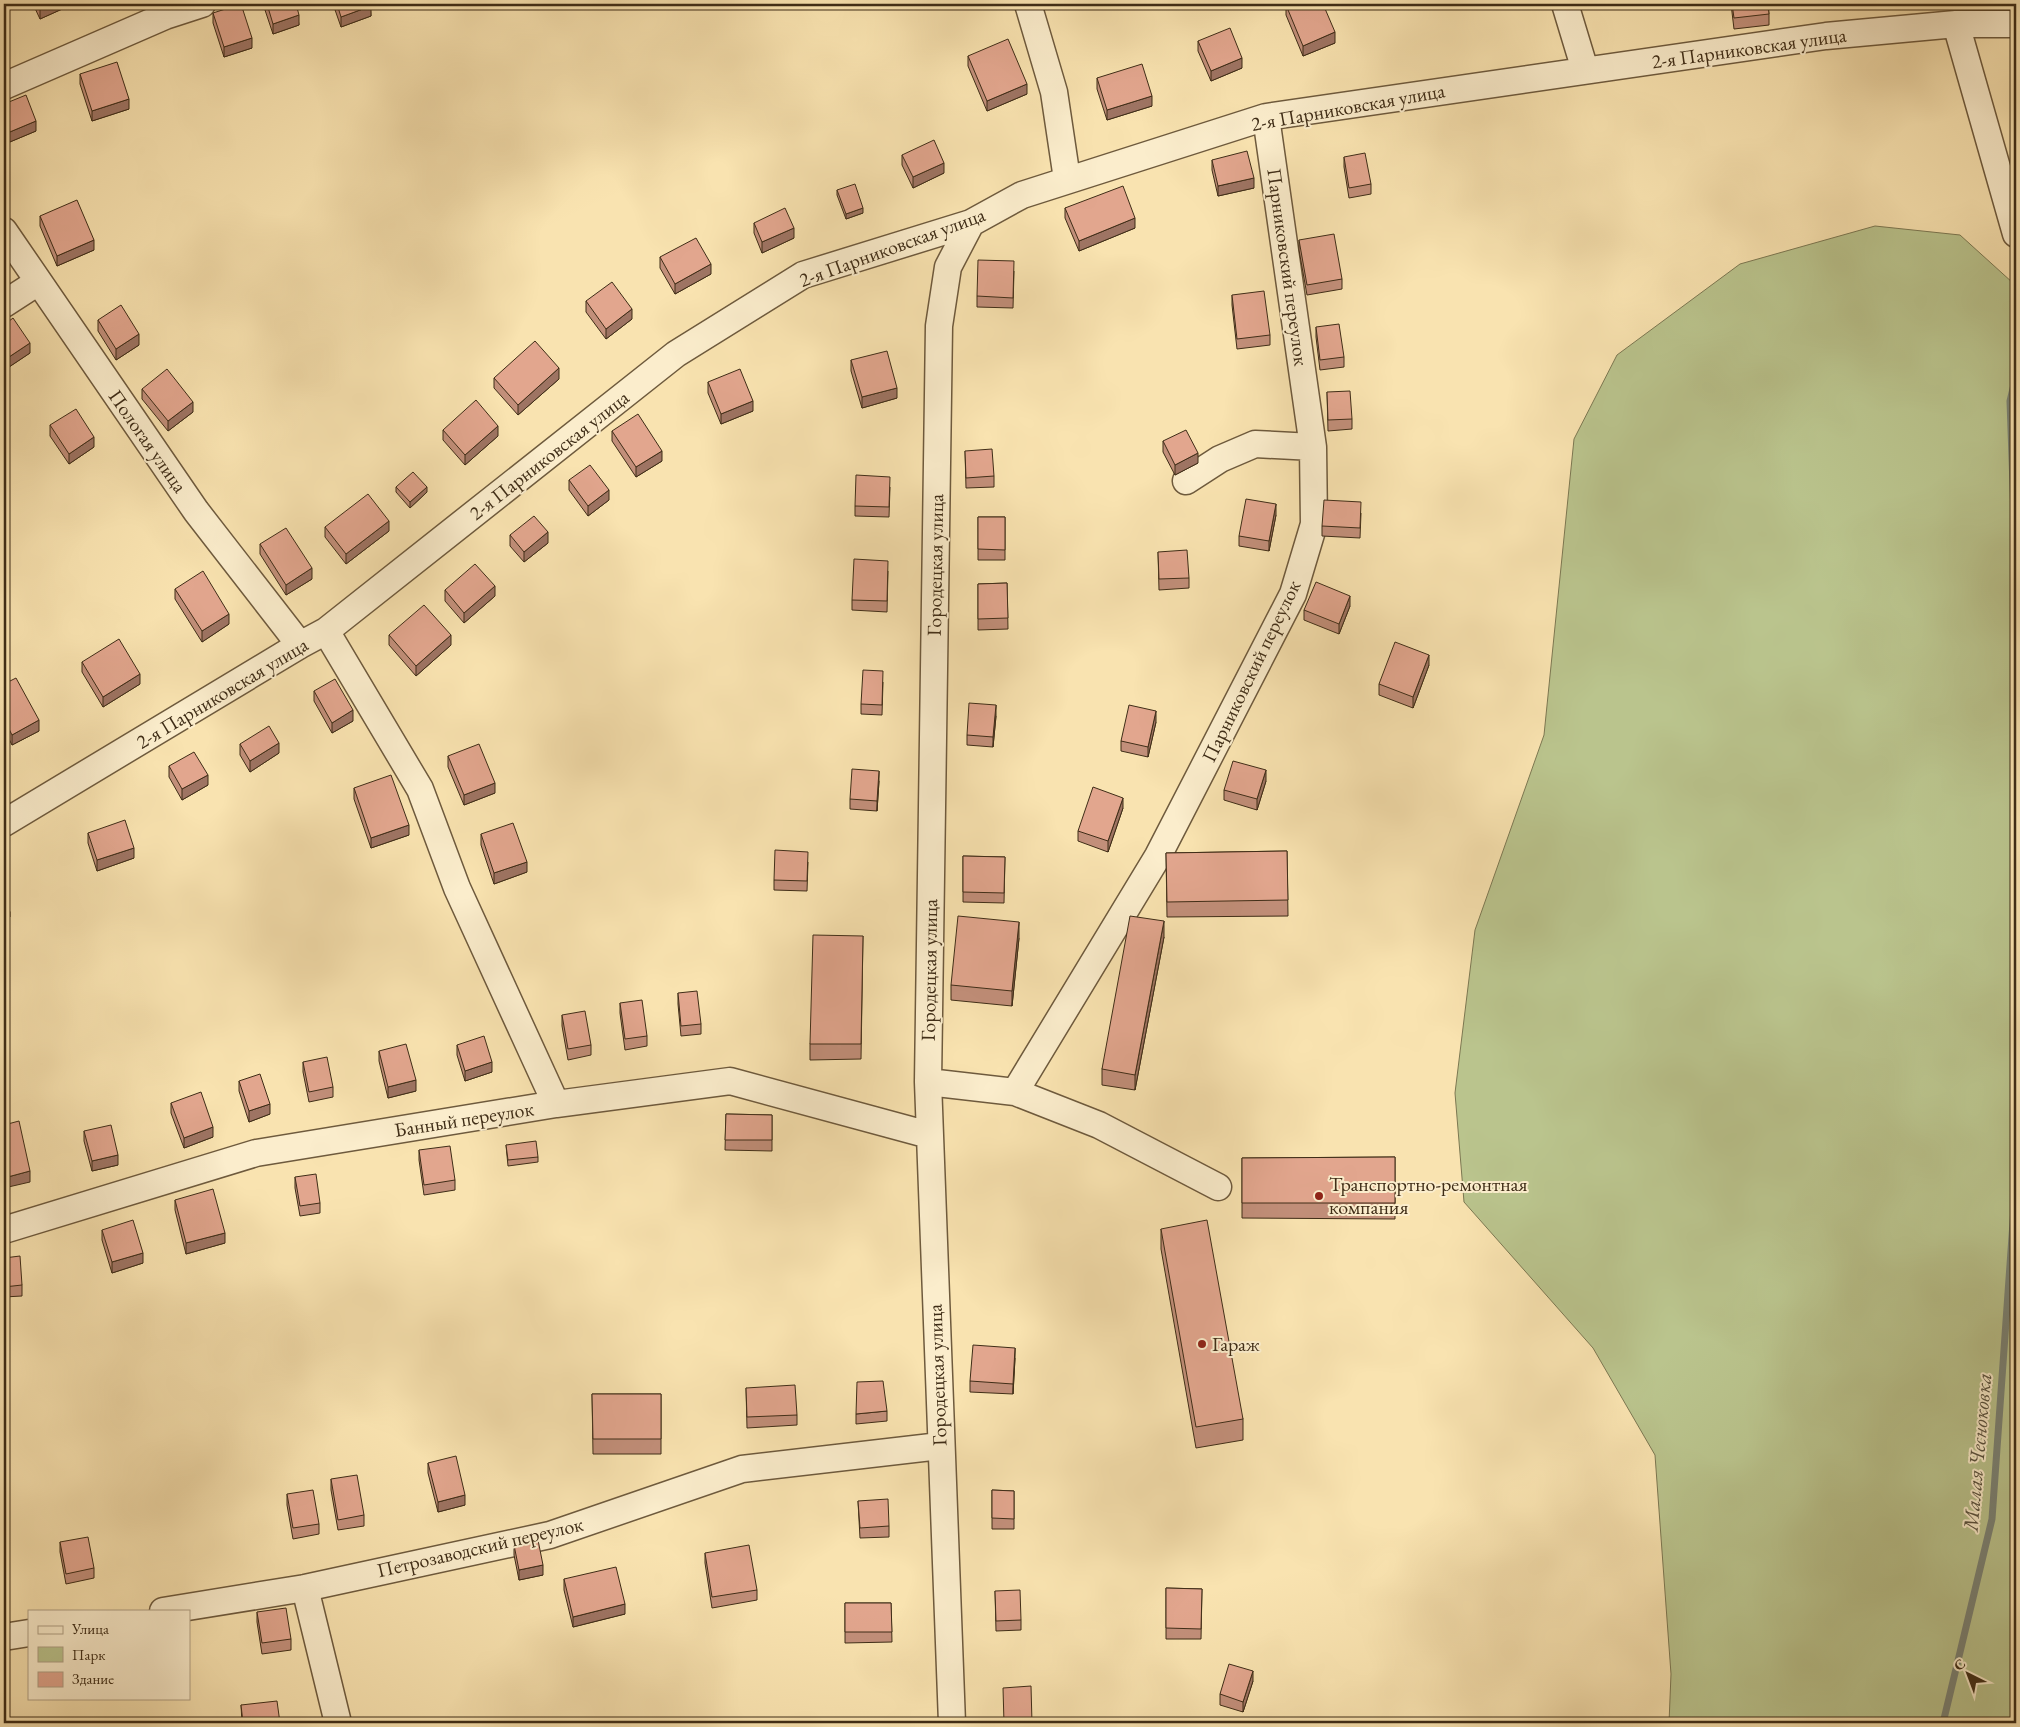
<svg xmlns="http://www.w3.org/2000/svg" width="2020" height="1727" viewBox="0 0 2020 1727" font-family="'EB Garamond',serif">
<style>
.green{fill:#bac48d;stroke:#7c7852}
.lines{fill:none;stroke-linecap:round;stroke-linejoin:round}
.stream{stroke:#7a8376;stroke-width:7}
.minor-casing{stroke:#6e5a3d;stroke-width:29}
.minor{stroke:#fbedcc;stroke-width:26}
.wall{fill:#c28f7a;stroke:#3f2d17}
.shaded-wall{fill:#9e7463;stroke:#3f2d17}
.building{fill:#e2a68e;stroke:#3f2d17}
.poi-dot{fill:#8f2418;stroke:#fbedcc;stroke-width:2}
.labels{text-anchor:middle;dominant-baseline:central;stroke-width:4;stroke-linejoin:round;paint-order:stroke}
.street-label{font-size:20px;fill:#3f2d17;stroke:#fbedcc}
.poi-label{font-size:20px;fill:#3f2d17;stroke:#fbedcc;text-anchor:start}
.water-label{font-size:21px;font-style:italic;fill:#58513e;stroke:#fbedcc}
</style>
<rect width="100%" height="100%" fill="#f9e3b0"/>
<filter id="stains"><feTurbulence type="fractalNoise" baseFrequency=".004" numOctaves="4"/><feColorMatrix values="0 0 0 0 .2 0 0 0 0 .09 0 0 0 0 .02 0 0 0 .5 -.17"/></filter>
<radialGradient id="worn" r=".72"><stop offset=".6" stop-color="#630" stop-opacity="0"/><stop offset="1" stop-color="#630" stop-opacity=".3"/></radialGradient>
<path class="green" d="M1875 226 1960 235 2013 283 2016 290V1723H1669L1671 1674 1655 1455 1593 1348 1464 1202 1455 1093 1475 930 1544 735 1574 439 1617 355 1740 264Z"/>
<g class="lines">
<path class="stream" d="M2016 376 2010 401 2016 570
M1943 1723 1992 1519 2016 1180"/>
<g class="minor-casing">
<path id="minor" d="M1028 4 1054 92 1067 179
M1565 4 1585 70
M1956 24 2016 234
M4 86 165 16 202 4
M4 231 196 511 300 645
M4 304 38 282
M1186 481 1220 459 1255 444 1313 447
M326 631 420 789 457 888 556 1104
M4 823 300 645 326 631 676 354 803 275 971 223 1022 195 1266 117 1826 36 1956 24H2016
M928 1082 1015 1092 1158 856 1293 594 1314 524 1313 447 1266 117
M1015 1092 1099 1125 1218 1187
M4 1230 256 1153 556 1104 730 1081 929 1135
M305 1588 338 1723
M163 1611 305 1588 550 1535 742 1469 940 1446
M4 1637 29 1633
M952 1723 928 1082 939 326 948 267 971 223"/>
</g>
<use href="#minor" class="minor"/>
</g>
<path class="wall" d="M33 4H71V5L40 19Z
M265 4H296L299 25 273 34 265 10Z
M333 4H370L371 16 341 27Z
M1731 4H1768L1769 14V25L1734 29Z
M1286 5 1335 43 1303 56 1286 15Z
M213 13 252 48 224 57 213 23Z
M1198 41 1242 68 1211 81 1198 51Z
M968 56 1027 94 987 111 968 66Z
M80 74 129 109 92 121 80 84Z
M1097 78 1152 106 1107 120 1097 89Z
M4 104 36 131 5 144 4 140Z
M902 155 944 173 913 188 902 165Z
M1344 157 1371 184V194L1349 198 1344 167Z
M1212 160 1254 188 1218 196 1212 170Z
M837 190 863 213 846 219 837 195Z
M1065 208 1135 228 1079 251 1065 218Z
M40 216 94 250 57 266 40 226Z
M754 223 794 238 762 253 754 233Z
M1299 240 1342 279V289L1307 295 1299 250Z
M660 257 711 274 675 294 660 268Z
M1014 271 1013 308 977 307V296Z
M1232 295 1270 335V345L1237 349 1232 305Z
M586 301 632 319 606 339 586 312Z
M98 320 139 345 116 360 98 331Z
M4 325 30 353 6 369 4 366Z
M1316 327 1344 357V367L1320 370 1316 337Z
M851 360 897 398 862 408 851 371Z
M494 378 559 379 518 415 494 388Z
M708 382 753 411 721 424 708 393Z
M142 389 193 412 168 431 142 399Z
M1327 392 1352 419V429L1328 431Z
M50 425 94 447 69 464 50 436Z
M443 430 498 436 465 465 443 440Z
M612 431 662 461 636 477 612 441Z
M1163 441 1198 463 1175 475 1163 452Z
M965 451 994 476V487L966 488Z
M569 480 609 500 588 516 569 490Z
M396 487 427 492 410 508 396 492Z
M890 487 889 517 855 516V506Z
M1361 513 1360 538 1322 536V526Z
M1276 515 1269 551 1239 546V536Z
M978 517H1005V560H978Z
M325 527 389 531 346 564 325 537Z
M510 535 548 543 524 562 510 546Z
M260 544 312 579 286 595 260 554Z
M1158 552 1189 578V588L1159 590Z
M888 571 887 612 852 610V600Z
M1007 583 1008 629 978 630V584Z
M175 589 229 624 202 642 175 599Z
M445 590 495 596 464 623 445 601Z
M1350 606 1339 634 1304 620V610Z
M389 635 451 645 416 676 389 645Z
M82 662 140 684 103 707 82 672Z
M1429 665 1413 708 1379 695V684Z
M883 682 882 715 861 714V704Z
M4 684 39 731 12 745 4 729Z
M314 691 353 721 332 733 314 701Z
M996 716 993 747 967 745V735Z
M1156 722 1148 757 1121 751V741Z
M240 744 279 753 250 772 240 755Z
M448 756 495 793 464 805 448 767Z
M169 766 208 785 182 800 169 777Z
M879 781 877 811 850 809V799Z
M1266 781 1257 810 1224 800V790Z
M354 788 409 835 371 848 354 799Z
M1123 808 1108 852 1078 841V831Z
M88 833 134 858 97 871 88 843Z
M481 834 527 872 494 884 481 845Z
M1287 851 1288 916 1167 917 1166 853Z
M963 856 1005 857 1004 903 963 902Z
M808 862 807 891 774 890V880Z
M863 936 861 1059 810 1060V1044Z
M1164 937 1135 1090 1102 1085V1069Z
M1019 938 1012 1006 951 1000V985Z
M678 993 701 1024V1034L681 1036 678 1004Z
M620 1003 647 1036V1046L625 1050 620 1013Z
M562 1015 591 1045V1055L568 1060 562 1026Z
M457 1045 492 1072 465 1081 457 1055Z
M379 1051 416 1091 388 1098 379 1061Z
M303 1062 333 1087V1097L309 1102 303 1072Z
M239 1081 270 1114 249 1122 239 1091Z
M171 1103 213 1137 184 1148 171 1113Z
M726 1114 772 1115V1151L725 1150Z
M84 1131 118 1165 92 1171 84 1141Z
M506 1145 538 1157V1162L508 1166Z
M419 1150 455 1180V1190L424 1195 419 1160Z
M1395 1157V1219L1242 1218V1158Z
M295 1177 320 1203V1213L300 1216 295 1188Z
M175 1200 225 1243 186 1254 175 1210Z
M1161 1229 1243 1419V1440L1196 1448 1161 1249Z
M102 1230 143 1263 112 1273 102 1240Z
M4 1258 22 1285V1296L4 1297Z
M1015 1358 1013 1394 970 1392V1381Z
M746 1388 797 1415V1425L747 1428Z
M592 1394H661V1454H593Z
M887 1411V1421L856 1424V1414Z
M428 1463 465 1505 438 1512 428 1473Z
M331 1479 364 1515V1526L338 1530 331 1490Z
M992 1490 1014 1491V1529H992Z
M287 1494 319 1524V1534L293 1539 287 1505Z
M858 1501 889 1526V1537L860 1538Z
M60 1542 94 1568V1578L66 1584 60 1552Z
M514 1545 543 1575 519 1580 514 1555Z
M705 1553 757 1590V1600L712 1608 705 1563Z
M564 1579 625 1614 573 1627 564 1590Z
M1166 1588 1202 1589 1201 1639H1166Z
M995 1591 1021 1620V1630L996 1631Z
M845 1603H891L892 1642 845 1643Z
M257 1612 291 1639V1650L262 1654 257 1622Z
M1253 1681 1243 1712 1220 1705V1694Z
M241 1705 280 1723H242Z"/>
<path class="shaded-wall" d="M51 4H71V5L40 19V8Z
M371 6V16L341 27V17Z
M299 15V25L273 34V24Z
M1335 32V43L1303 56V46Z
M252 38V48L224 57V47Z
M1242 58V68L1211 81V71Z
M1027 84V94L987 111V101Z
M1152 96V106L1107 120V110Z
M129 99V109L92 121V111Z
M36 121V131L5 144V134Z
M944 163V173L913 188V177Z
M1254 178V188L1218 196V186Z
M863 208V213L846 219V214Z
M1135 218V228L1079 251V241Z
M794 228V238L762 253V242Z
M94 240V250L57 266V256Z
M711 264V274L675 294V284Z
M632 309V319L606 339V329Z
M139 334V345L116 360V349Z
M30 343V353L6 369V359Z
M559 368V379L518 415V405Z
M897 388V398L862 408V397Z
M753 401V411L721 424V414Z
M193 402V412L168 431V421Z
M498 426V436L465 465V455Z
M94 437V447L69 464V454Z
M662 451V461L636 477V467Z
M1198 453V463L1175 475V465Z
M427 487V492L410 508V502Z
M609 490V500L588 516V506Z
M1276 504V515L1269 551V541Z
M389 521V531L346 564V554Z
M548 532V543L524 562V552Z
M312 568V579L286 595V585Z
M495 586V596L464 623V613Z
M1350 596V606L1339 634V624Z
M229 614V624L202 642V631Z
M451 635V645L416 676V666Z
M1429 655V665L1413 708V697Z
M140 674V684L103 707V697Z
M996 705V716L993 747V737Z
M353 710V721L332 733V723Z
M1156 711V722L1148 757V747Z
M39 720V731L12 745V735Z
M279 743V753L250 772V761Z
M1266 770V781L1257 810V799Z
M879 771V781L877 811V801Z
M208 775V785L182 800V789Z
M495 783V793L464 805V795Z
M1123 798V808L1108 852V841Z
M409 825V835L371 848V838Z
M134 848V858L97 871V860Z
M527 862V872L494 884V873Z
M10 912V917L4 920V914Z
M1164 921V937L1135 1090V1075Z
M1019 922V938L1012 1006V991Z
M492 1062V1072L465 1081V1071Z
M416 1080V1091L388 1098V1087Z
M270 1104V1114L249 1122V1111Z
M213 1127V1137L184 1148V1138Z
M118 1155V1165L92 1171V1161Z
M30 1171V1182L4 1188V1178Z
M225 1233V1243L186 1254V1243Z
M143 1253V1263L112 1273V1262Z
M1015 1348V1358L1013 1394V1384Z
M465 1495V1505L438 1512V1502Z
M543 1565V1575L519 1580V1570Z
M625 1604V1614L573 1627V1617Z
M1253 1671V1681L1243 1712V1702Z"/>
<path class="building" d="M38 4H51L40 8Z
M241 4 252 38 224 47 213 13Z
M267 4H296L299 15 273 24Z
M337 4H370L371 6 341 17Z
M1289 4H1323L1335 32 1303 46 1286 5Z
M1732 4H1768L1769 14 1734 18Z
M1230 28 1242 58 1211 71 1198 41Z
M1008 39 1027 84 987 101 968 56Z
M117 62 129 99 92 111 80 74Z
M1142 64 1152 96 1107 110 1097 78Z
M26 95 36 121 5 134 4 130V104Z
M934 140 944 163 913 177 902 155Z
M1247 151 1254 178 1218 186 1212 160Z
M1365 153 1371 184 1349 188 1344 157Z
M855 184 863 208 846 214 837 190Z
M1123 186 1135 218 1079 241 1065 208Z
M77 200 94 240 57 256 40 216Z
M785 208 794 228 762 242 754 223Z
M1334 234 1342 279 1307 285 1299 240Z
M696 238 711 264 675 284 660 257Z
M978 260 1014 261 1013 298 977 296Z
M612 282 632 309 606 329 586 301Z
M1264 291 1270 335 1237 339 1232 295Z
M121 305 139 334 116 349 98 320Z
M13 318 30 343 6 359 4 355V325Z
M1339 324 1344 357 1320 360 1316 327Z
M535 341 559 368 518 405 494 378Z
M887 351 897 388 862 397 851 360Z
M167 369 193 402 168 421 142 389Z
M740 369 753 401 721 414 708 382Z
M1350 391 1352 419 1328 420 1327 392Z
M476 400 498 426 465 455 443 430Z
M76 409 94 437 69 454 50 425Z
M638 414 662 451 636 467 612 431Z
M1186 430 1198 453 1175 465 1163 441Z
M992 449 994 476 966 478 965 451Z
M590 465 609 490 588 506 569 480Z
M413 472 427 487 410 502 396 487Z
M856 475 890 477 889 507 855 506Z
M368 494 389 521 346 554 325 527Z
M1246 499 1276 504 1269 541 1239 536Z
M1324 500 1361 502 1360 528 1322 526Z
M534 516 548 532 524 552 510 535Z
M978 517H1005V550L978 549Z
M286 528 312 568 286 585 260 544Z
M1187 550 1189 578 1159 579 1158 552Z
M854 559 888 561 887 601 852 600Z
M475 564 495 586 464 613 445 590Z
M203 571 229 614 202 631 175 589Z
M1316 582 1350 596 1339 624 1304 610Z
M1007 583 1008 618 978 619V584Z
M424 605 451 635 416 666 389 635Z
M119 639 140 674 103 697 82 662Z
M1395 642 1429 655 1413 697 1379 684Z
M863 670 883 671 882 705 861 704Z
M16 678 39 720 12 735 4 719V684Z
M335 679 353 710 332 723 314 691Z
M969 703 996 705 993 737 967 735Z
M1129 705 1156 711 1148 747 1121 741Z
M269 726 279 743 250 761 240 744Z
M479 744 495 783 464 795 448 756Z
M194 752 208 775 182 789 169 766Z
M1233 761 1266 770 1257 799 1224 790Z
M852 769 879 771 877 801 850 799Z
M391 775 409 825 371 838 354 788Z
M1093 787 1123 798 1108 841 1078 831Z
M125 820 134 848 97 860 88 833Z
M513 823 527 862 494 873 481 834Z
M775 850 808 852 807 881 774 880Z
M1287 851 1288 900 1167 902 1166 853Z
M963 856 1005 857 1004 893 963 892Z
M4 898 10 912 4 914Z
M958 916 1019 922 1012 991 951 985Z
M1130 916 1164 921 1135 1075 1102 1069Z
M813 935 863 936 861 1044H810Z
M697 991 701 1024 681 1026 678 993Z
M642 1000 647 1036 625 1039 620 1003Z
M585 1011 591 1045 568 1049 562 1015Z
M484 1036 492 1062 465 1071 457 1045Z
M406 1044 416 1080 388 1087 379 1051Z
M327 1057 333 1087 309 1092 303 1062Z
M260 1074 270 1104 249 1111 239 1081Z
M201 1092 213 1127 184 1138 171 1103Z
M726 1114 772 1115V1140H725Z
M19 1121 30 1171 4 1178V1125Z
M111 1125 118 1155 92 1161 84 1131Z
M536 1141 538 1157 508 1160 506 1145Z
M450 1146 455 1180 424 1185 419 1150Z
M1395 1157V1203H1242V1158Z
M316 1174 320 1203 300 1206 295 1177Z
M213 1189 225 1233 186 1243 175 1200Z
M133 1220 143 1253 112 1262 102 1230Z
M1207 1220 1243 1419 1196 1427 1161 1229Z
M20 1256 22 1285 4 1287V1258Z
M973 1345 1015 1348 1013 1384 970 1381Z
M883 1381 887 1411 856 1414 857 1382Z
M795 1385 797 1415 747 1417 746 1388Z
M592 1394H661V1439H593Z
M456 1456 465 1495 438 1502 428 1463Z
M357 1475 364 1515 338 1520 331 1479Z
M313 1490 319 1524 293 1528 287 1494Z
M992 1490 1014 1491V1519L992 1518Z
M888 1499 889 1526 860 1528 858 1501Z
M88 1537 94 1568 66 1574 60 1542Z
M538 1540 543 1565 519 1570 514 1545Z
M749 1545 757 1590 712 1597 705 1553Z
M616 1567 625 1604 573 1617 564 1579Z
M1166 1588 1202 1589 1201 1629 1166 1628Z
M1020 1590 1021 1620 996 1621 995 1591Z
M845 1603H891L892 1632H845Z
M286 1608 291 1639 262 1643 257 1612Z
M1229 1664 1253 1671 1243 1702 1220 1694Z
M1031 1686 1032 1723H1004L1003 1688Z
M277 1701 280 1723H243L241 1705Z
M858 1722H898V1723H858Z"/>
<g class="poi-dot">
<circle cx="1319" cy="1196" r="5"/>
<circle cx="1202" cy="1344" r="5"/>
</g>
<g class="labels">
<g class="street-label">
<text transform="translate(1749 48) rotate(-8)">2-я Парниковская улица</text>
<text transform="translate(1348 107) rotate(-10)">2-я Парниковская улица</text>
<text transform="translate(892 247) rotate(-20)">2-я Парниковская улица</text>
<text transform="translate(1288 267) rotate(82)">Парниковский переулок</text>
<text transform="translate(148 441) rotate(55)">Пологая улица</text>
<text transform="translate(549 455) rotate(-38)">2-я Парниковская улица</text>
<text transform="translate(935 565) rotate(-89)">Городецкая улица</text>
<text transform="translate(1251 671) rotate(-64)">Парниковский переулок</text>
<text transform="translate(222 693) rotate(-31)">2-я Парниковская улица</text>
<text transform="translate(929 970) rotate(-89)">Городецкая улица</text>
<text transform="translate(464 1119) rotate(-9)">Банный переулок</text>
<text transform="translate(937 1375) rotate(-92)">Городецкая улица</text>
<text transform="translate(480 1547) rotate(-13)">Петрозаводский переулок</text>
</g>
<g class="poi-label">
<text x="1329" y="1184">Транспортно-ремонтная<tspan x="1329" dy="23">компания</tspan></text>
<text x="1212" y="1344">Гараж</text>
</g>
<g class="water-label">
<text transform="translate(1977 1452) rotate(-85)">Малая Чесноковка</text>
</g>
</g>
<rect width="2020" height="1727" fill="none" stroke="#f9e3b0" stroke-width="20"/>
<rect x="5" y="5" width="2010" height="1717" fill="none" stroke="#3f2d17" stroke-width="2.5"/>
<rect x="10" y="10" width="2000" height="1707" fill="none" stroke="#3f2d17"/>
<rect x="28" y="1610" width="162" height="90" fill="#fbedcc" stroke="#b0a084"/>
<rect x="38" y="1626" width="25" height="8" fill="#fbedcc" stroke="#b0a084"/>
<text x="72" y="1634" font-size="15" fill="#3f2d17">Улица</text>
<rect x="38" y="1647" width="25" height="15" fill="#bac48d" stroke="#b0a084"/>
<text x="72" y="1660" font-size="15" fill="#3f2d17">Парк</text>
<rect x="38" y="1672" width="25" height="15" fill="#e2a68e" stroke="#b0a084"/>
<text x="72" y="1684" font-size="15" fill="#3f2d17">Здание</text>
<g transform="translate(1968 1674) rotate(318)" stroke="#fbedcc" stroke-width="4" paint-order="stroke">
<path d="M0-4L9 19L0 12L-9 19Z" fill="#3f2d17"/>
<text y="-8" font-size="14" font-weight="bold" text-anchor="middle" fill="#3f2d17">С</text>
</g>
<rect width="100%" height="100%" filter="url(#stains)"/>
<rect width="100%" height="100%" fill="url(#worn)"/>
</svg>
